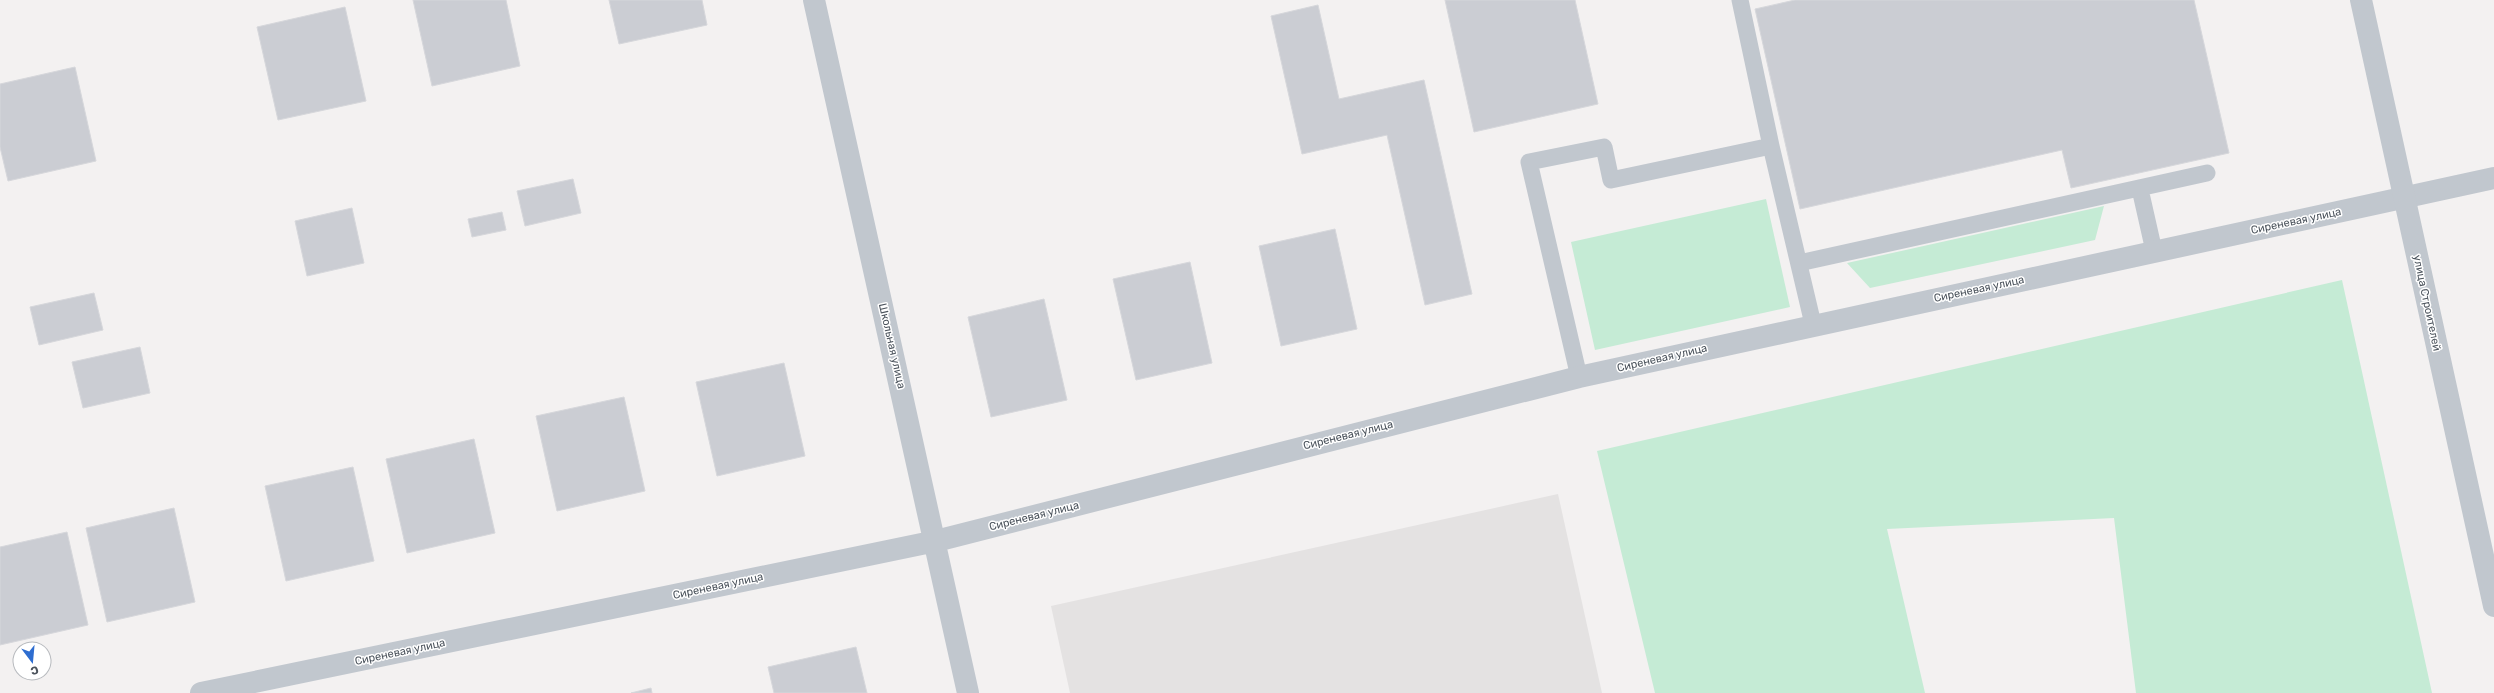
<svg xmlns="http://www.w3.org/2000/svg" width="2494" height="693" viewBox="0 0 2494 693" font-family="Rubik,sans-serif">
<style>
.education{fill:#e4e2e2}
.green{fill:#c5ebd5}
.building{fill:#cbcdd3;stroke:#d6d7db}
.lines{fill:none;stroke-linecap:round;stroke-linejoin:round}
.service{stroke:#c1c7ce;stroke-width:17}
.minor{stroke:#c1c7ce;stroke-width:22}
.tertiary{stroke:#c1c7ce;stroke-width:22}
.labels{text-anchor:middle;dominant-baseline:central;stroke-width:3;stroke-linejoin:round;paint-order:stroke}
.street-label{font-size:11px;fill:#4b535c;stroke:#fff}
</style>
<rect width="100%" height="100%" fill="#f3f1f1"/>
<path class="education" d="M1558 494 1602 693H1070L1051 606Z"/>
<path class="green" d="M1766 199 1790 307 1595 350 1571 242Z
M2104 206 2095 240 1870 288 1847 263Z
M2342 280 2432 693H2136L2114 518 1887 529 1925 693H1655L1597 451Z"/>
<path class="building" d="M413 0H506L520 66 432 86Z
M609 0H702L707 25 619 44Z
M1445 0H1575L1598 104 1474 132Z
M1795 0H2194L2229 153 2071 188 2062 150 1800 209 1755 9Z
M1318 5 1339 99 1424 80 1472 294 1425 305 1387 135 1302 154 1271 16Z
M345 7 366 101 278 120 257 27Z
M75 67 96 161 8 181 0 147V84Z
M573 179 581 213 525 226 517 191Z
M352 208 364 263 307 276 295 221Z
M502 212 506 230 472 237 468 219Z
M1335 229 1357 329 1281 346 1259 246Z
M1190 262 1212 363 1136 380 1113 279Z
M94 293 103 330 39 345 30 307Z
M1044 299 1067 400 991 417 968 317Z
M140 347 150 393 83 408 72 362Z
M784 363 805 456 717 476 696 382Z
M624 397 645 491 557 511 536 416Z
M474 439 495 533 407 553 386 459Z
M353 467 374 561 286 581 265 486Z
M174 508 195 602 107 622 86 528Z
M67 532 88 625 0 645V547Z
M856 647 867 693H774L768 667Z
M651 688 652 693H631Z"/>
<g class="lines">
<path class="service" d="M1740 0 1771 146
M2140 189 2154 251
M1799 263 2207 173
M1579 377 1529 162 1604 147 1611 180 1771 146 1813 324"/>
<path class="minor" d="M814 0 968 693
M201 693 936 541 1579 377 2494 178"/>
<path class="tertiary" d="M2361 0 2494 606"/>
</g>
<g class="labels">
<g class="street-label">
<text transform="translate(2296 221) rotate(-12)">Сиреневая улица</text>
<text transform="translate(1979 289) rotate(-12)">Сиреневая улица</text>
<text transform="translate(2427 303) rotate(78)">улица Строителей</text>
<text transform="translate(892 346) rotate(77)">Школьная улица</text>
<text transform="translate(1662 358) rotate(-13)">Сиреневая улица</text>
<text transform="translate(1348 435) rotate(-14)">Сиреневая улица</text>
<text transform="translate(1034 516) rotate(-14)">Сиреневая улица</text>
<text transform="translate(718 586) rotate(-12)">Сиреневая улица</text>
<text transform="translate(400 652) rotate(-12)">Сиреневая улица</text>
</g>
</g>
<g transform="translate(32 661) rotate(164)"><circle r="19" fill="#ffffff" stroke="#b7babe"/>
<path d="M0-3L7 15L0 10L-7 15Z" fill="#2e6dd0"/>
<text y="-6" font-size="11" font-weight="bold" text-anchor="middle" fill="#4b535c">С</text>
</g>
</svg>
